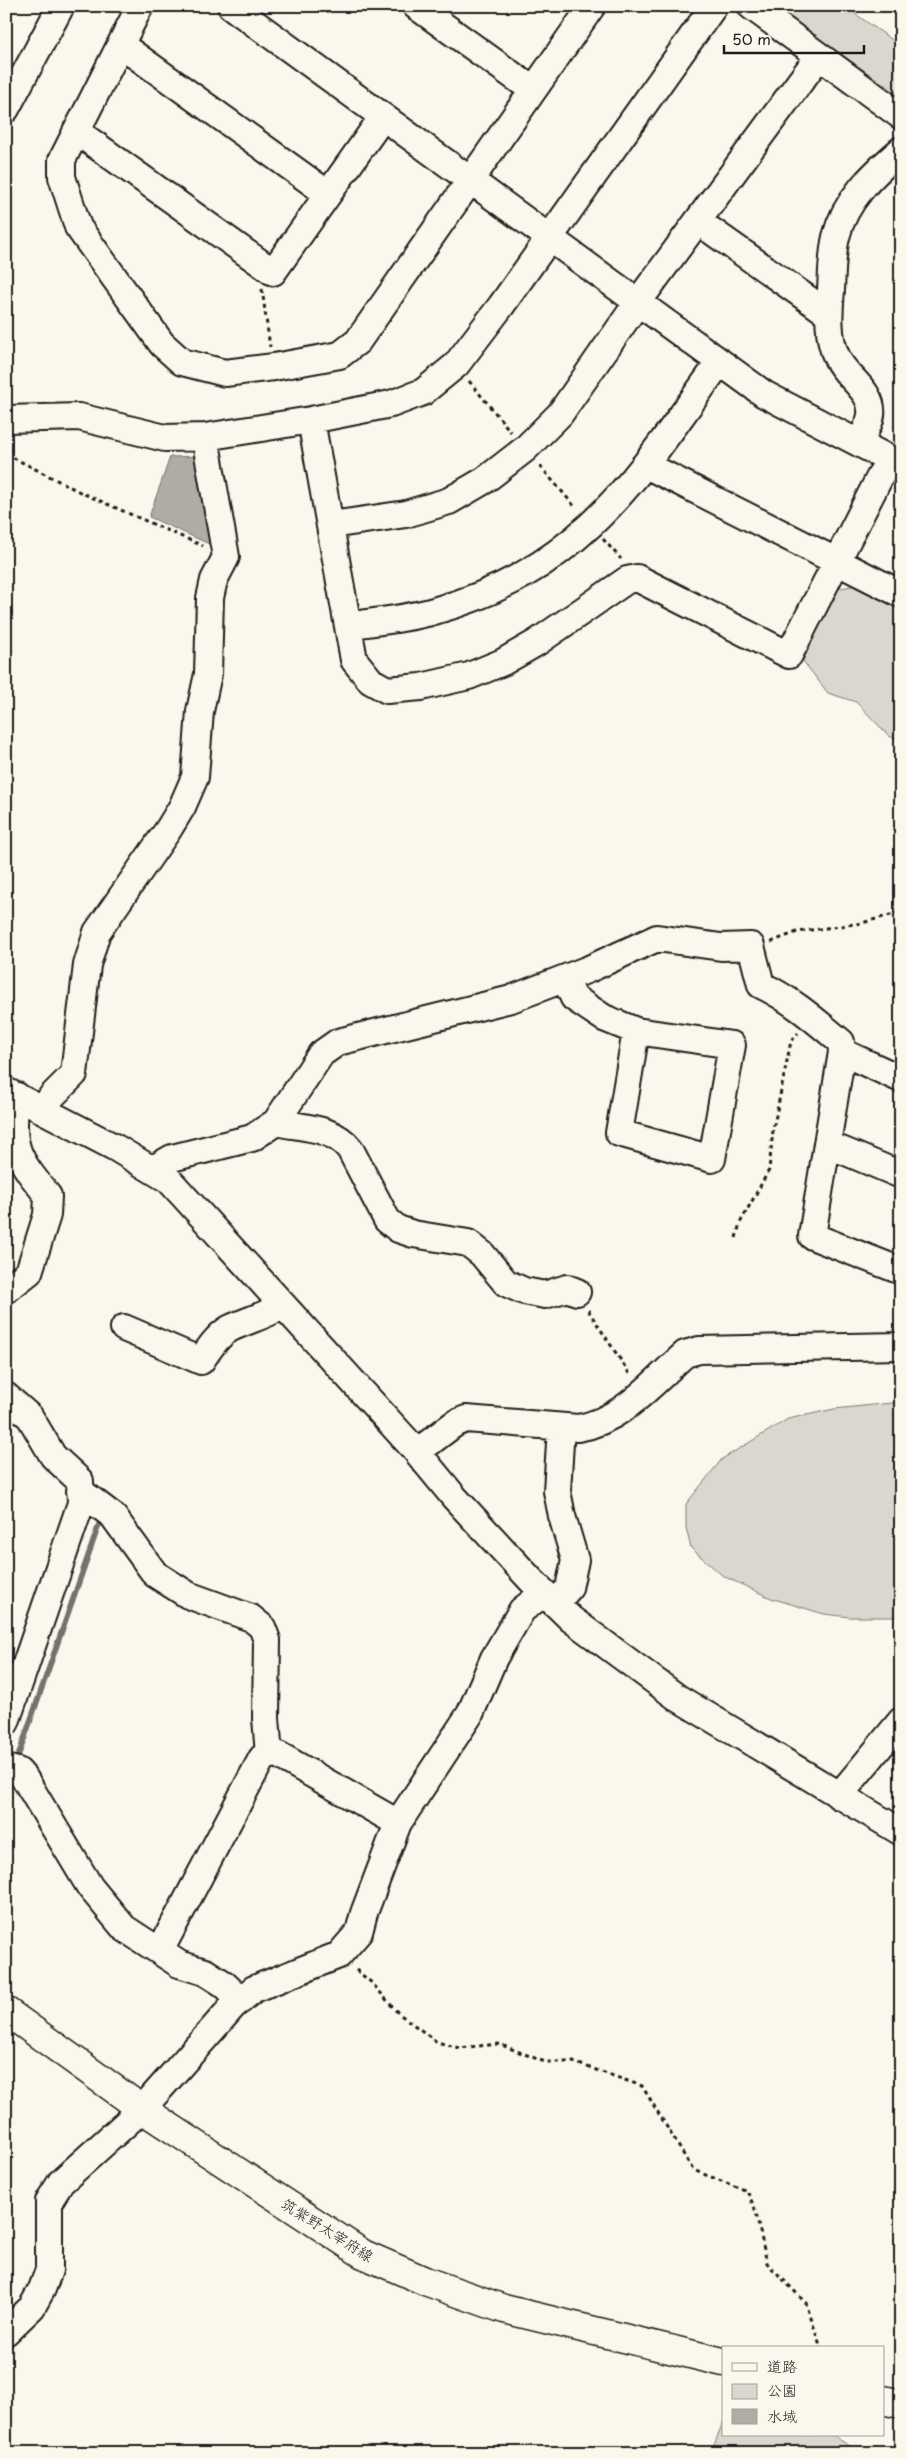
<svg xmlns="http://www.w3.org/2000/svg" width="907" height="2459" viewBox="0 0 907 2459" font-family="'Playpen Sans','Klee One',sans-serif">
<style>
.green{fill:#dad7ce;stroke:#7b7a75}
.water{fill:#afaca5;stroke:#74726e}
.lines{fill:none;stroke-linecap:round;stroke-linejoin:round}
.stream{stroke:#74726e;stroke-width:5.5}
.minor-casing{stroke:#1c1c1c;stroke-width:30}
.major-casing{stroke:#1c1c1c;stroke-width:31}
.path{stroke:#1c1c1c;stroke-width:3;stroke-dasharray:4 4;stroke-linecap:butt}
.minor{stroke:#fbf7ec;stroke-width:26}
.major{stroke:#fbf7ec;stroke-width:28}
.labels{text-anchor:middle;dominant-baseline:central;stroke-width:4;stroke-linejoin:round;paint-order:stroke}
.street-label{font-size:15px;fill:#1c1c1c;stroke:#fbf7ec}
</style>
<rect width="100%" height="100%" fill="#fbf7ec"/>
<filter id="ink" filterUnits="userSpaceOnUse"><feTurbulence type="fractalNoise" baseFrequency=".02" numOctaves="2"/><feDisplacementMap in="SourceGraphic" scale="10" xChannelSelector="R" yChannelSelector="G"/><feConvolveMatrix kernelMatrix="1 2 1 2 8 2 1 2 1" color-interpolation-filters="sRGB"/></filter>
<g filter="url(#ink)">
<path class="green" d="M772 6H844L901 46V96Z
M856 585 901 606V740L889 736 856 702 828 693 803 661 836 589Z
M901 1402V1617H850L824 1614 771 1598 723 1576 691 1548 686 1528V1504L722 1459 788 1419 834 1409Z
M723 2422V2435H833L860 2453H711Z"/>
<path class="water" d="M200 456 218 548 149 517 170 457Z"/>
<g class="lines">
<path class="stream" d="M15 1765 102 1516
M6 1789 11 1776"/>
<g class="minor-casing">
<path id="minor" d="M140 6 62 160V177L78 227 162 344 182 362 225 373 274 367 340 355 358 341 592 6
M231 6 764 394 901 465
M416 6 533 90
M751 6 901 116
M121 45 328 194
M6 109 61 6
M76 131 273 272 382 118
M699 222 829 314
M6 419 79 417 165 438 205 437 311 420 391 404 423 392 456 365 501 306 714 6
M311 420 354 660 371 681 387 690 421 687 469 676 503 662 536 643 627 580 637 578 789 655 889 459
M859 443C863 435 870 424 871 415 874 391 846 378 837 358 827 337 829 313 831 290 832 273 832 254 836 237 845 200 873 174 901 150
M646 465 901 594
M331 525 406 514 449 501 485 480 525 449 560 414 638 302 819 56
M348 626C377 621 407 619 434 611 581 570 636 479 719 363
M565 979 574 998 604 1018 636 1031 732 1045 712 1159 619 1133 636 1031
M901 1079 842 1052 812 1236 901 1271
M6 1091 116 1148 169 1180 417 1452 454 1497 531 1580 571 1619 678 1698 901 1832
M43 1110 52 1096 74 1074 87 965 97 932 168 830 182 807 195 777 200 711 208 674 210 598 214 580 226 557 205 437
M276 1122C301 1128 332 1126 350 1149L387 1220 398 1229 413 1234 468 1243 482 1254 506 1283 524 1291 545 1295 567 1288 577 1292
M827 1144 901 1175
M153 1169 172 1158 252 1138 276 1122 321 1054 338 1042 511 999 589 969 657 938 721 947 751 946 761 985C791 999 816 1021 841 1042L842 1052
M6 1290 29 1272 47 1215 48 1196C18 1159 8 1146 17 1096
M124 1328 201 1361C208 1350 217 1336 229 1329 247 1320 266 1316 283 1305
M6 1396 30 1417 53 1456 80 1481 81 1503 6 1722
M417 1452 454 1424 466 1419 578 1428C622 1421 653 1382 685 1354L699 1350 901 1346
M80 1491 113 1516 155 1574 188 1595 251 1618 262 1627 267 1640 266 1718 269 1755
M555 1604 569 1588 575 1560 562 1516 557 1491 561 1427
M6 1768 18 1771 25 1779 90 1887 124 1928 179 1964 205 1972 224 1984 241 2000
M839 1796 901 1721
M160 1951 262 1758 275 1753 398 1823
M6 2332 32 2307 42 2289 49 2270V2201L61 2182 142 2109 234 2005 254 1989 339 1955 359 1932 364 1913 398 1823 470 1714 494 1658 522 1610 544 1593"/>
</g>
<g class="major-casing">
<path id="major" d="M6 2011 142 2109 363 2254 425 2281 504 2309 723 2362
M883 2400 901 2404"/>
</g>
<path class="path" d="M262 289 270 347
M469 381 511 432
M6 454 82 493 203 546
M540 466 576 508
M603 539 621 559
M771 942 797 932 862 923 901 912
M736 1238 740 1223 769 1170 773 1130 791 1041 798 1033
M588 1310 631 1376
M356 1970 372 1983 398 2013 437 2042 459 2048 499 2044 545 2062H573L642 2086 693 2170 747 2191 755 2209 767 2263 806 2303 821 2348"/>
<use href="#minor" class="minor"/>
<use href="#major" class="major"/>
</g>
</g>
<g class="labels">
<g class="street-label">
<text transform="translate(328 2229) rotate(32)">筑紫野太宰府線</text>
</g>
</g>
<rect width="907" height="2459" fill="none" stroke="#fbf7ec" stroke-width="25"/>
<rect x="12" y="12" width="882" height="2434" fill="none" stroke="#1c1c1c" stroke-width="2" filter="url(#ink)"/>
<rect x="722" y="2346" width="162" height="90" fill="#fbf7ec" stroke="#a29f99"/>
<rect x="732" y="2363" width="25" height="8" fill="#fbf7ec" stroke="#a29f99"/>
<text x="767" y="2372" font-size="15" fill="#1c1c1c">道路</text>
<rect x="732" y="2384" width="25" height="15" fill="#dad7ce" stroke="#a29f99"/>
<text x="767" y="2396" font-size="15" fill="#1c1c1c">公園</text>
<rect x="732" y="2409" width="25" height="15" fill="#afaca5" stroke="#a29f99"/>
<text x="767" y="2422" font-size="15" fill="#1c1c1c">水域</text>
<path d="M724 45v8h140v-8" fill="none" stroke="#1c1c1c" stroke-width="2.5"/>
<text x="732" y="45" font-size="15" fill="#1c1c1c" stroke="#fbf7ec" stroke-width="4" paint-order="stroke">50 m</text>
</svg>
